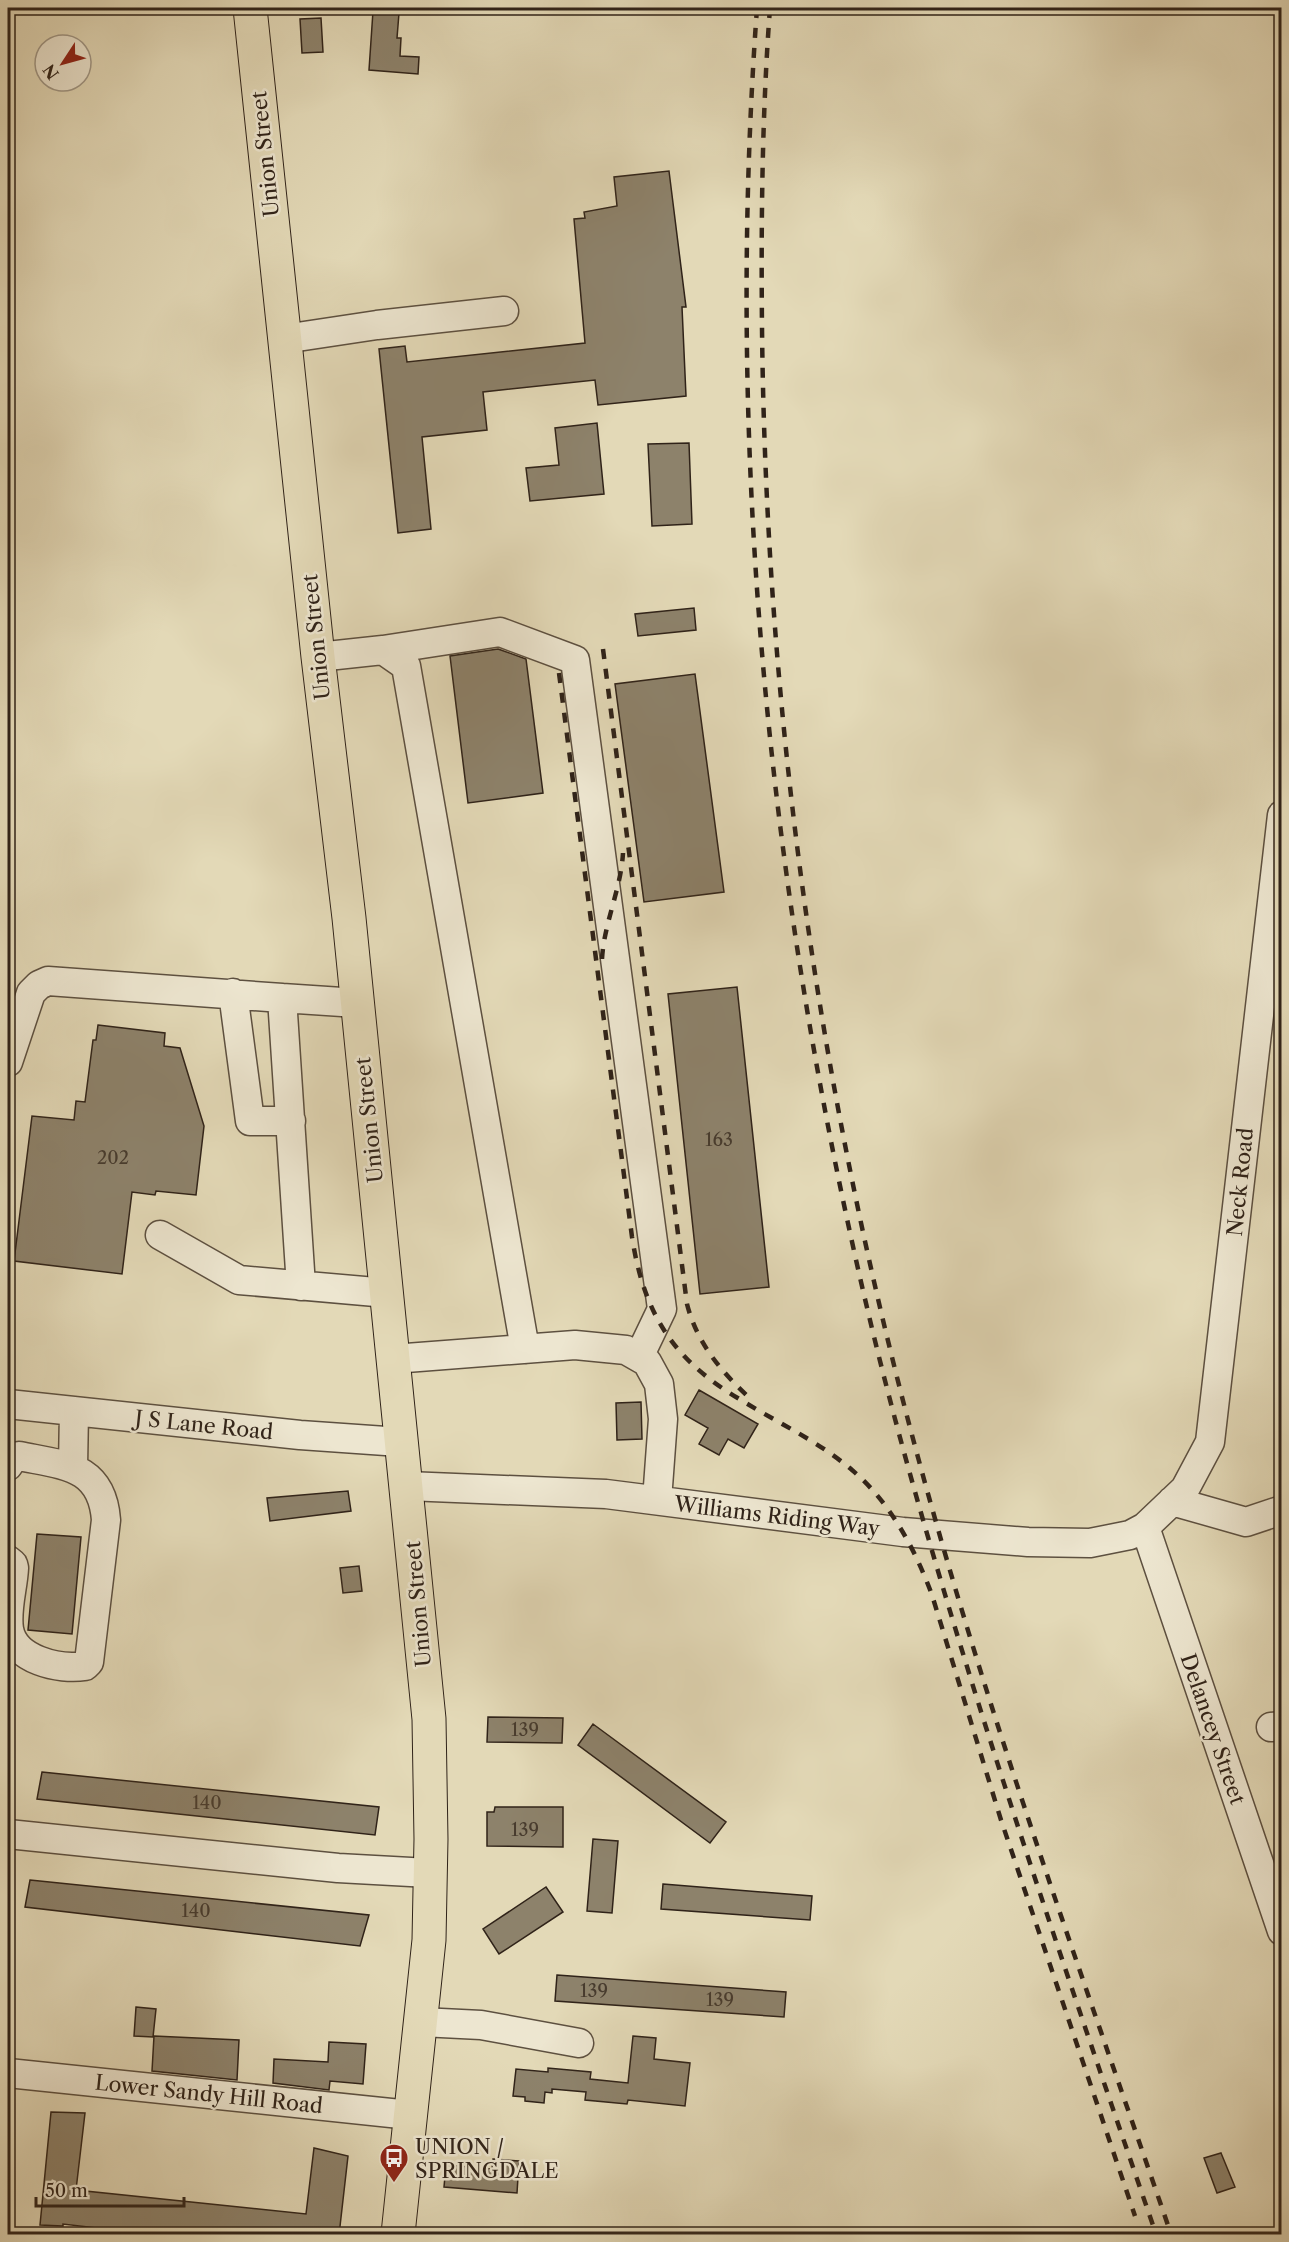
<svg xmlns="http://www.w3.org/2000/svg" width="1289" height="2242" viewBox="0 0 1289 2242" font-family="'Libre Caslon Text',serif">
<style>
.building{fill:#8d826b;stroke:#302319;stroke-width:1.5}
.lines{fill:none;stroke-linecap:round;stroke-linejoin:round}
.minor-casing{stroke:#5d5040;stroke-width:31}
.major-casing{stroke:#302319;stroke-width:35}
.minor{stroke:#ede6d0;stroke-width:28}
.major{stroke:#e3d9b7;stroke-width:33}
.rail{stroke:#302319;stroke-width:4.5;stroke-dasharray:10 10;stroke-linecap:butt}
.labels{text-anchor:middle;dominant-baseline:central;stroke-width:5;stroke-linejoin:round;paint-order:stroke}
.number-label{font-size:18px;fill:#473b2e}
.street-label{font-size:21px;fill:#302319;stroke:#ede6d0}
.poi-label{font-size:21px;fill:#302319;stroke:#ede6d0;text-anchor:start}
</style>
<rect width="100%" height="100%" fill="#e3d9b7"/>
<filter id="stains"><feTurbulence type="fractalNoise" baseFrequency=".00333" numOctaves="4"/><feColorMatrix values="0 0 0 0 .2 0 0 0 0 .09 0 0 0 0 .02 0 0 0 .5 -.17"/></filter>
<radialGradient id="worn" r=".72"><stop offset=".6" stop-color="#630" stop-opacity="0"/><stop offset="1" stop-color="#630" stop-opacity=".3"/></radialGradient>
<path class="building" d="M373 11 399 13 397 38H401L400 56 419 57 418 74 369 70Z
M321 18 323 52 302 53 300 19Z
M669 171 686 307H682L686 396 598 405 595 380 483 392 487 430 422 437 431 529 398 533 379 349 405 346 407 362 585 343 574 219 585 218 584 212 617 206 614 177Z
M597 423 604 494 530 501 526 468 559 465 555 428Z
M689 443 692 524 652 526 648 444Z
M694 608 696 630 638 636 635 614Z
M498 649 526 659 543 793 468 803 450 656Z
M695 674 724 892 644 902 615 684Z
M737 987 769 1287 700 1294 668 994Z
M98 1025 165 1033 164 1046 180 1048 204 1126 196 1195 156 1191 155 1195 132 1192 122 1274 14 1261 32 1116 74 1120 76 1101 85 1102 93 1040H96Z
M699 1390 758 1424 744 1448 728 1439 719 1455 699 1444 708 1428 685 1415Z
M641 1402 642 1439 617 1440 616 1403Z
M348 1491 351 1511 270 1521 267 1498Z
M37 1534 81 1537 72 1634 28 1630Z
M359 1566 362 1591 343 1593 340 1568Z
M488 1717 563 1718 562 1743 487 1742Z
M593 1724 726 1822 710 1843 578 1745Z
M42 1772 379 1807 375 1835 37 1799Z
M495 1807H563V1847L487 1846V1812H494Z
M593 1839 618 1841 612 1913 587 1911Z
M30 1880 369 1915 360 1946 25 1907Z
M663 1884 812 1896 810 1920 661 1909Z
M546 1887 563 1912 499 1954 483 1929Z
M557 1975 786 1992 784 2017 555 2001Z
M136 2007 156 2009 153 2037 134 2036Z
M154 2036 239 2040 237 2080 152 2071Z
M633 2036 656 2038 654 2059 690 2063 685 2106 628 2100 627 2104 585 2100 586 2092 552 2089V2093L545 2092 544 2103 525 2101V2097L513 2096 516 2069 548 2072V2068L591 2072 590 2079 628 2083Z
M329 2042 366 2044 363 2084 330 2081 329 2090 273 2083 274 2059 328 2062Z
M51 2112 85 2113 76 2190 306 2214 314 2148 348 2156 339 2235H157L63 2224V2226L40 2225Z
M1221 2153 1235 2187 1217 2193 1204 2158Z
M493 2159 519 2161 517 2193 444 2187 446 2165 492 2169Z"/>
<g class="lines">
<g class="minor-casing">
<path id="minor" d="M284 339 377 325 504 311
M383 650 500 632 575 660 662 1309 639 1357
M318 657 383 650 406 666 525 1349
M233 993 250 1121H291
M8 1062 31 993 39 985 48 981 282 998
M160 1235 239 1280 387 1293
M301 1286 282 998 357 1003
M393 1359 575 1345 626 1350 647 1362 659 1384 663 1419 657 1500
M8 1404 300 1435 400 1442
M8 1466 12 1460 19 1456C63 1465 102 1465 106 1520L89 1662 85 1666C59 1670 14 1660 9 1629 6 1609 13 1588 14 1568L13 1564 8 1560
M73 1467 74 1411
M407 1486 606 1494 903 1532 1028 1542 1090 1543 1130 1535 1145 1527 1185 1489 1210 1442 1282 815
M1172 1501 1246 1522 1282 1510
M1145 1527 1282 1931
M1271 1727 1282 1726
M8 1834 338 1868 429 1873
M421 2022 481 2025 579 2043
M8 2073 410 2115"/>
</g>
<g class="major-casing">
<path id="major" d="M250 8 318 657 349 918 429 1719 431 1839 429 1940 398 2234"/>
</g>
<use href="#minor" class="minor"/>
<use href="#major" class="major"/>
<path class="rail" d="M757 8C725 444 768 891 869 1316 900 1446 938 1574 978 1702 1034 1880 1095 2057 1156 2234
M770 8C762 114 761 221 762 328 766 711 818 1091 919 1461 990 1723 1083 1978 1171 2234
M603 649 687 1304C697 1344 723 1374 753 1401
M559 673 632 1237C644 1314 673 1360 741 1400 778 1423 818 1441 852 1470 890 1502 915 1549 932 1595L1001 1820 1135 2216
M602 959C604 923 621 889 623 853"/>
</g>
<defs>
<g id="bus-pin" transform="scale(1.5)"><path d="M0 17L-7.5 6A9.5 9.5 0 1 1 7.5 6Z" fill="#8f2418" stroke="#ede6d0"/><path d="M-5-6H5V4H4V6H2V4H-2V6H-4V4H-5ZM-3.5-4V0h7V-4ZM-3.5 1.2v1.5H-2V1.2ZM2 1.2v1.5H3.5V1.2Z" fill="#fff"/></g>
</defs>
<g fill-rule="evenodd">
<use href="#bus-pin" x="394" y="2158"/>
</g>
<g class="labels">
<g class="number-label">
<text x="719" y="1140">163</text>
<text x="113" y="1158">202</text>
<text x="525" y="1730">139</text>
<text x="207" y="1803">140</text>
<text x="525" y="1830">139</text>
<text x="196" y="1911">140</text>
<text x="594" y="1991">139</text>
<text x="720" y="2000">139</text>
</g>
<g class="street-label">
<text transform="translate(265 154) rotate(-96)">Union Street</text>
<text transform="translate(316 637) rotate(-96)">Union Street</text>
<text transform="translate(369 1120) rotate(-96)">Union Street</text>
<text transform="translate(1240 1182) rotate(-84)">Neck Road</text>
<text transform="translate(204 1425) rotate(6)">J S Lane Road</text>
<text transform="translate(777 1516) rotate(7)">Williams Riding Way</text>
<text transform="translate(418 1604) rotate(-95)">Union Street</text>
<text transform="translate(1213 1729) rotate(71)">Delancey Street</text>
<text transform="translate(209 2094) rotate(6)">Lower Sandy Hill Road</text>
</g>
<g class="poi-label">
<text x="415" y="2146">UNION /<tspan x="415" dy="24">SPRINGDALE</tspan></text>
</g>
</g>
<rect width="1289" height="2242" fill="none" stroke="#e3d9b7" stroke-width="30"/>
<rect x="9" y="9" width="1271" height="2224" fill="none" stroke="#302319" stroke-width="3"/>
<rect x="15" y="15" width="1259" height="2212" fill="none" stroke="#302319" stroke-width="1.5"/>
<g transform="translate(63 63) rotate(234)"><circle r="28" fill="#ede6d0" stroke="#a19887" stroke-width="1.5"/>
<path d="M0-4.5L10 22L0 15L-10 22Z" fill="#8f2418"/>
<text y="-9" font-size="16" font-weight="bold" text-anchor="middle" fill="#302319">N</text>
</g>
<path d="M36 2197v9h148v-9" fill="none" stroke="#302319" stroke-width="3"/>
<text x="45" y="2197" font-size="18" fill="#302319" stroke="#ede6d0" stroke-width="4.5" paint-order="stroke">50 m</text>
<rect width="100%" height="100%" filter="url(#stains)"/>
<rect width="100%" height="100%" fill="url(#worn)"/>
</svg>
